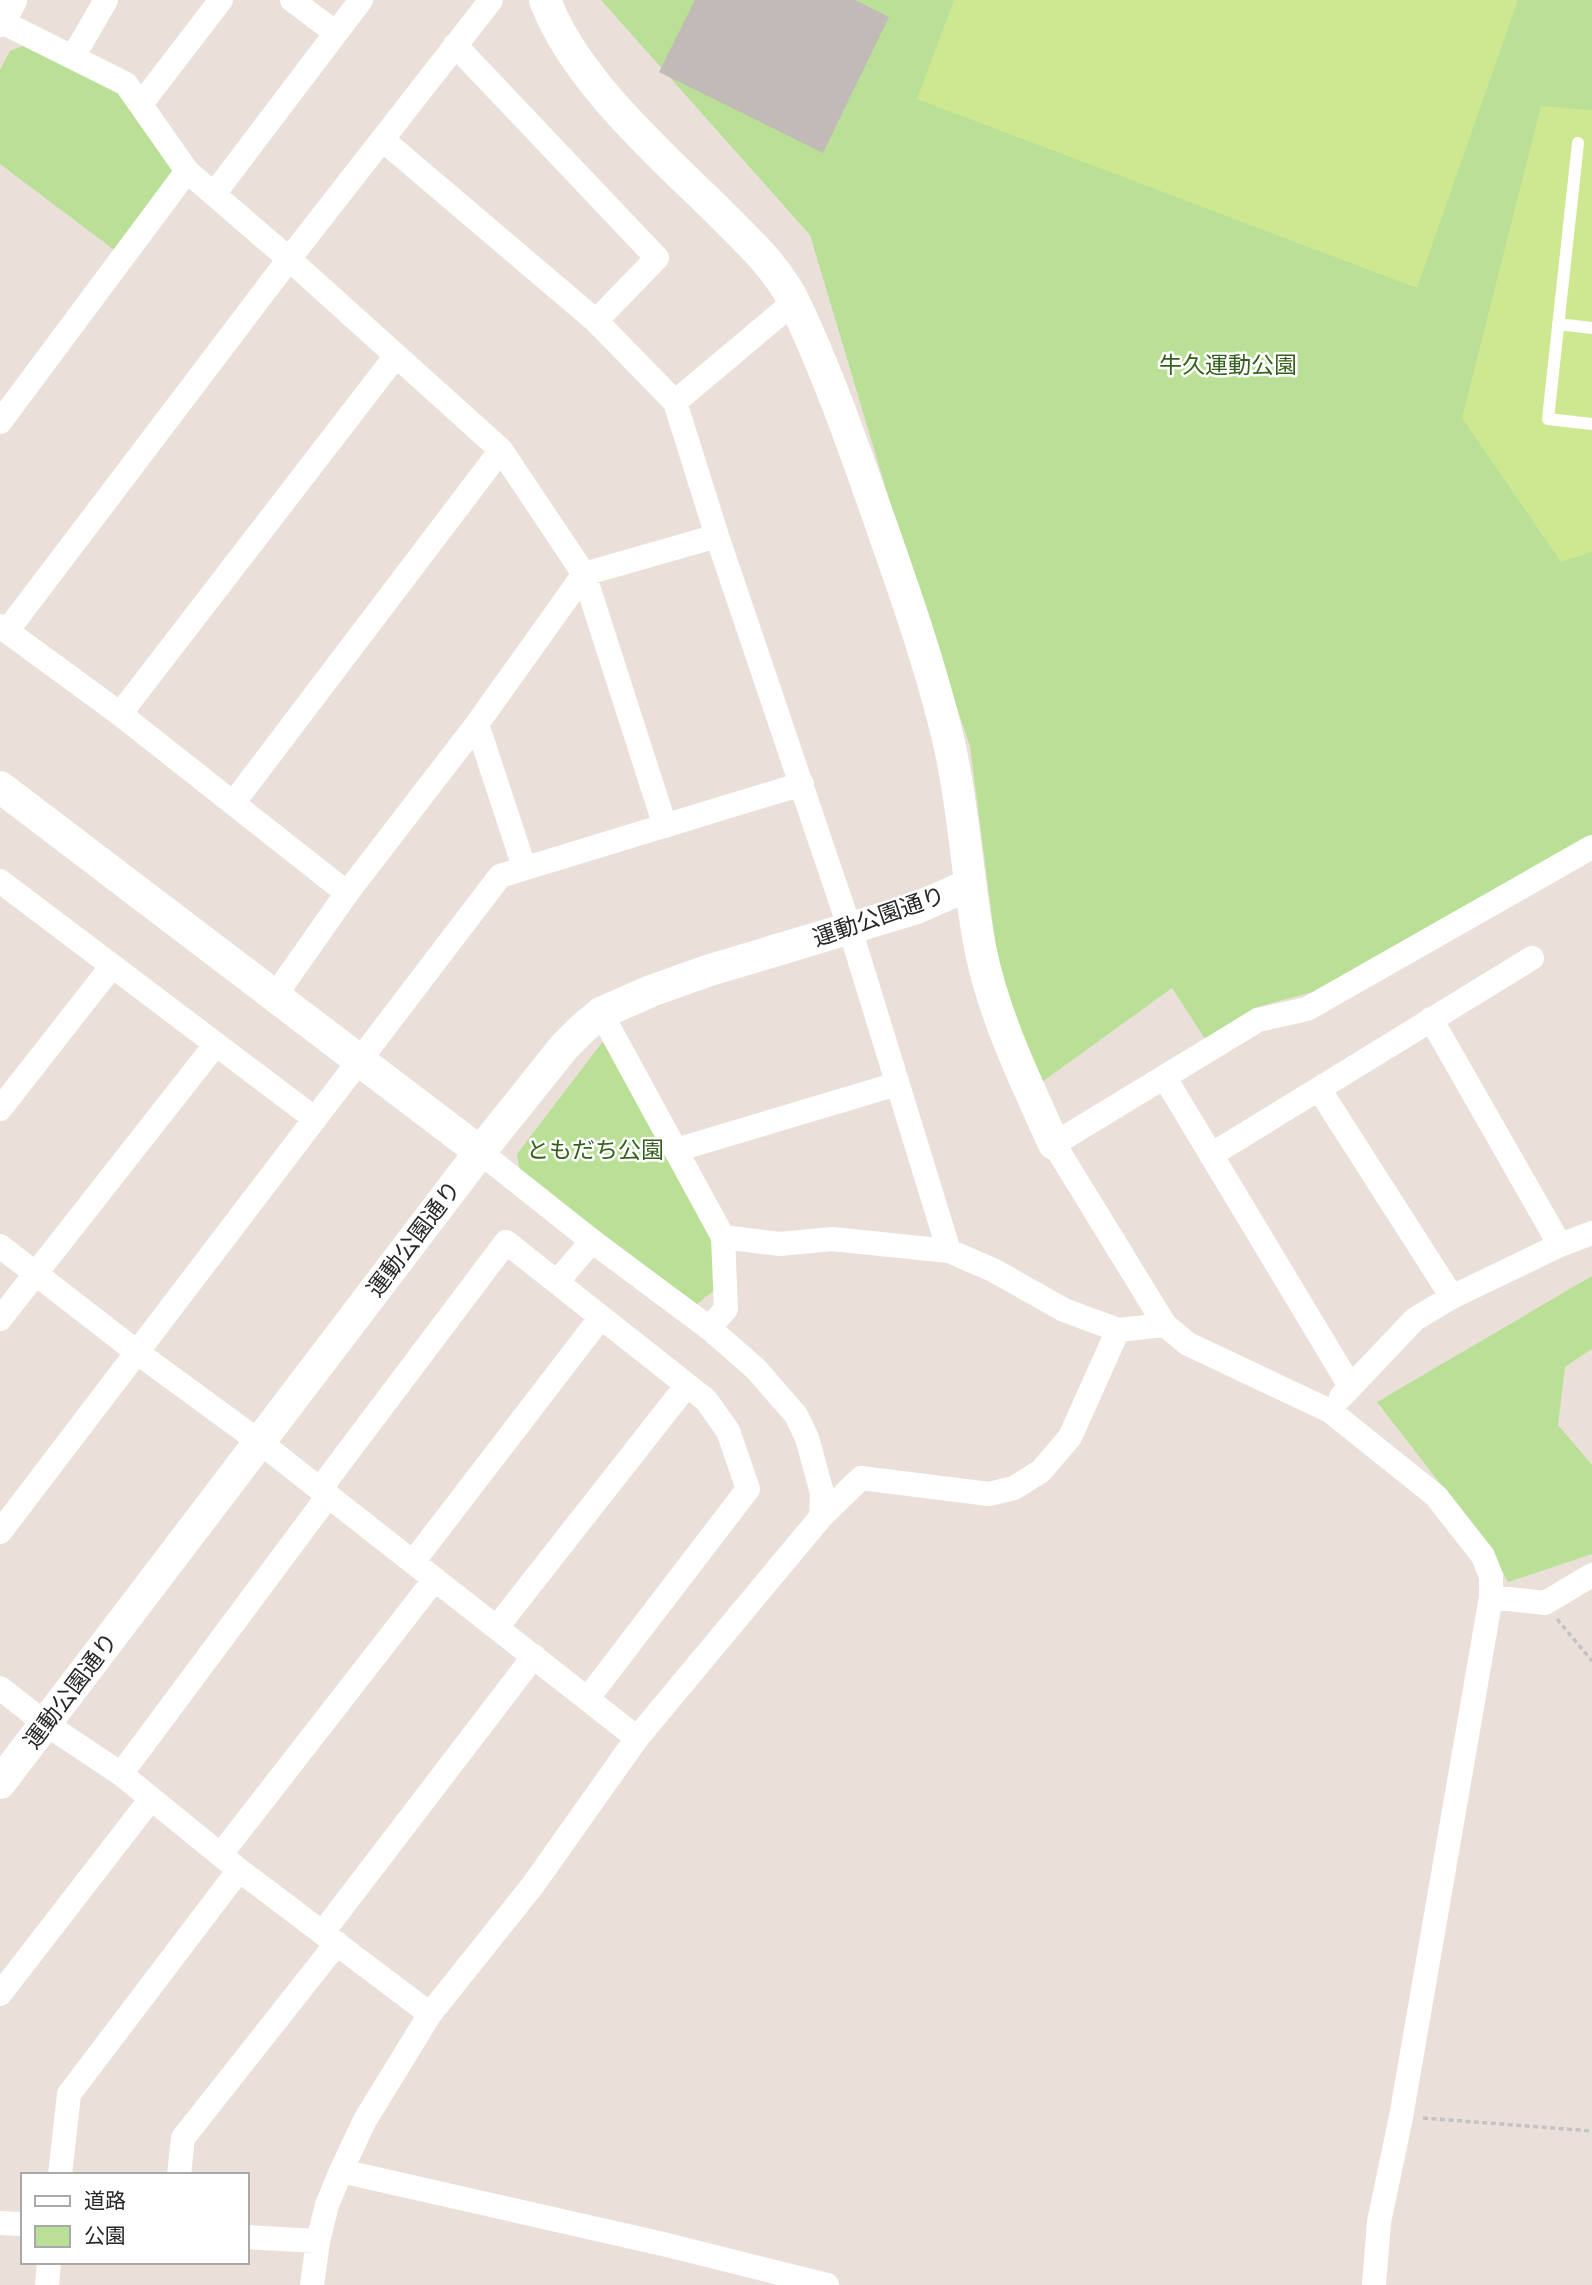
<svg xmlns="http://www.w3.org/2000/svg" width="1592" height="2285" viewBox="0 0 1592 2285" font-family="'Source Sans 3','Noto Sans JP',sans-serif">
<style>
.green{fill:#b9e096}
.pitch{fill:#cee791}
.building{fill:#c2bab6}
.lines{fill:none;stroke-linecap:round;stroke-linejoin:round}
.path{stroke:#c3c3c3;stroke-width:3.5;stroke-dasharray:5 3.5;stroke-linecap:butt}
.service{stroke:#fff;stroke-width:12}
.minor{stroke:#fff;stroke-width:24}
.tertiary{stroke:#fff;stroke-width:32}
.labels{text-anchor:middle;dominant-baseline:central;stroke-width:5;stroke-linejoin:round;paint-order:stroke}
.park-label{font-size:23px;fill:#33611b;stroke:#fff}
.street-label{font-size:23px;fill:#272727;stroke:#fff}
</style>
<rect width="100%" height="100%" fill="#eae0d9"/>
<path class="green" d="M601 0H1592V836L1316 991 1254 1008 1205 1039 1172 988 1042 1082 1016 1026 999 972 970 746 913 579 810 235Z
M23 46 117 91 177 174 117 252 0 164V70L10 51Z
M604 1040 711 1237 717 1288 696 1305 520 1171 517 1154Z
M1592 1276V1349L1565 1367 1558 1425 1592 1465V1554L1508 1582 1490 1548 1377 1402Z"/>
<path class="pitch" d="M954 0H1518L1417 288 917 99Z
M1541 106 1592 110V552L1561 562 1462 418Z"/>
<path class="building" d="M695 0H855L889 17 823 153 659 72Z"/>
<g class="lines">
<path class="path" d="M1557 1619 1592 1661
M1423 2118 1592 2131"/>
<path class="service" d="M1578 143 1548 419 1592 424
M1558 324 1592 328"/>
<path class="minor" d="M292 0 336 33
M0 21 126 84 187 171 289 259 501 450 584 574 665 826
M455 45 657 258 596 321
M73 57 106 0
M141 104 221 0
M383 140 596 321 675 402 717 536 850 929 949 1251
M214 194 361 0
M675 402 794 302
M0 422 187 171
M0 626 120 714 347 893
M7 631 289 259 491 0
M120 714 395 357
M477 724 524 867
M234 802 501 450
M0 881 315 1119
M274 997 347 893 477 724 584 574 717 536
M601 1013 723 1237 726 1309 709 1328
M1431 1019 1560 1245
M1165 1078 1350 1386
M1319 1089 1452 1297
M0 1109 112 966
M676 1150 897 1084
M480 1152 592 1241 709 1328 756 1369 796 1415 807 1438 822 1493 821 1517
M1211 1155 1532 958
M723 1237 780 1244 832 1239 949 1251 993 1270 1064 1310 1118 1330
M0 1246 138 1353 261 1443 637 1738
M557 1282 592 1241
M0 1319 216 1044
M1341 1397 1415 1319 1452 1297 1560 1245 1592 1233
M320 1489 506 1242 706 1400 728 1431 748 1489 588 1698
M0 1532 500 876 802 784
M413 1562 601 1317
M1491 1597 1545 1603 1592 1575
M497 1627 687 1385
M0 1688 46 1724 121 1774 239 1870 430 2014
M121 1774 328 1496
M221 1854 435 1579
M323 1932 534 1656
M0 1994 150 1800
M341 2171 663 2244 827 2285
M60 2175 69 2094 239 1870
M179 2175 183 2138 337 1943
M0 2223 23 2224
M247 2237 318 2241
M47 2285 49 2262
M312 2285 318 2241 327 2205 341 2171 365 2120 430 2014 533 1885 637 1738 821 1517 861 1478 989 1494 1014 1488 1041 1471 1070 1437 1118 1330 1165 1325
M1374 2285 1379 2222 1401 2117 1491 1597V1576L1483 1556 1436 1496 1330 1411 1188 1344 1165 1325 1054 1144 1258 1020 1307 1009 1592 847"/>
<path class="tertiary" d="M545 0C574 79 660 154 719 212 748 241 779 269 796 306 828 374 853 445 878 516 904 590 931 666 949 743 965 812 967 883 981 952 995 1019 1026 1082 1054 1144
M0 21 11 0
M0 787 480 1152
M0 1783 480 1152 564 1047 583 1028 601 1013 651 991 707 971 914 909 969 885"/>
</g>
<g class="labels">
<g class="park-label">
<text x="1228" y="365">牛久運動公園</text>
<text x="595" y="1150">ともだち公園</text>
</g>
<g class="street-label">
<text transform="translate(879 917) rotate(-19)">運動公園通り</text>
<text transform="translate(414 1239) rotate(-53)">運動公園通り</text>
<text transform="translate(71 1691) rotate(-53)">運動公園通り</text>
</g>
</g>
<rect x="21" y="2173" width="228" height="91" fill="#ffffff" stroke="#a9a9a9" stroke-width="2"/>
<rect x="35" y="2196" width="35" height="10" fill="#ffffff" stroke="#a9a9a9" stroke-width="2"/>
<text x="84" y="2208" font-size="21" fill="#272727">道路</text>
<rect x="35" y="2226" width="35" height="21" fill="#b9e096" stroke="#a9a9a9" stroke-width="2"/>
<text x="84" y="2243" font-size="21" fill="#272727">公園</text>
</svg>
